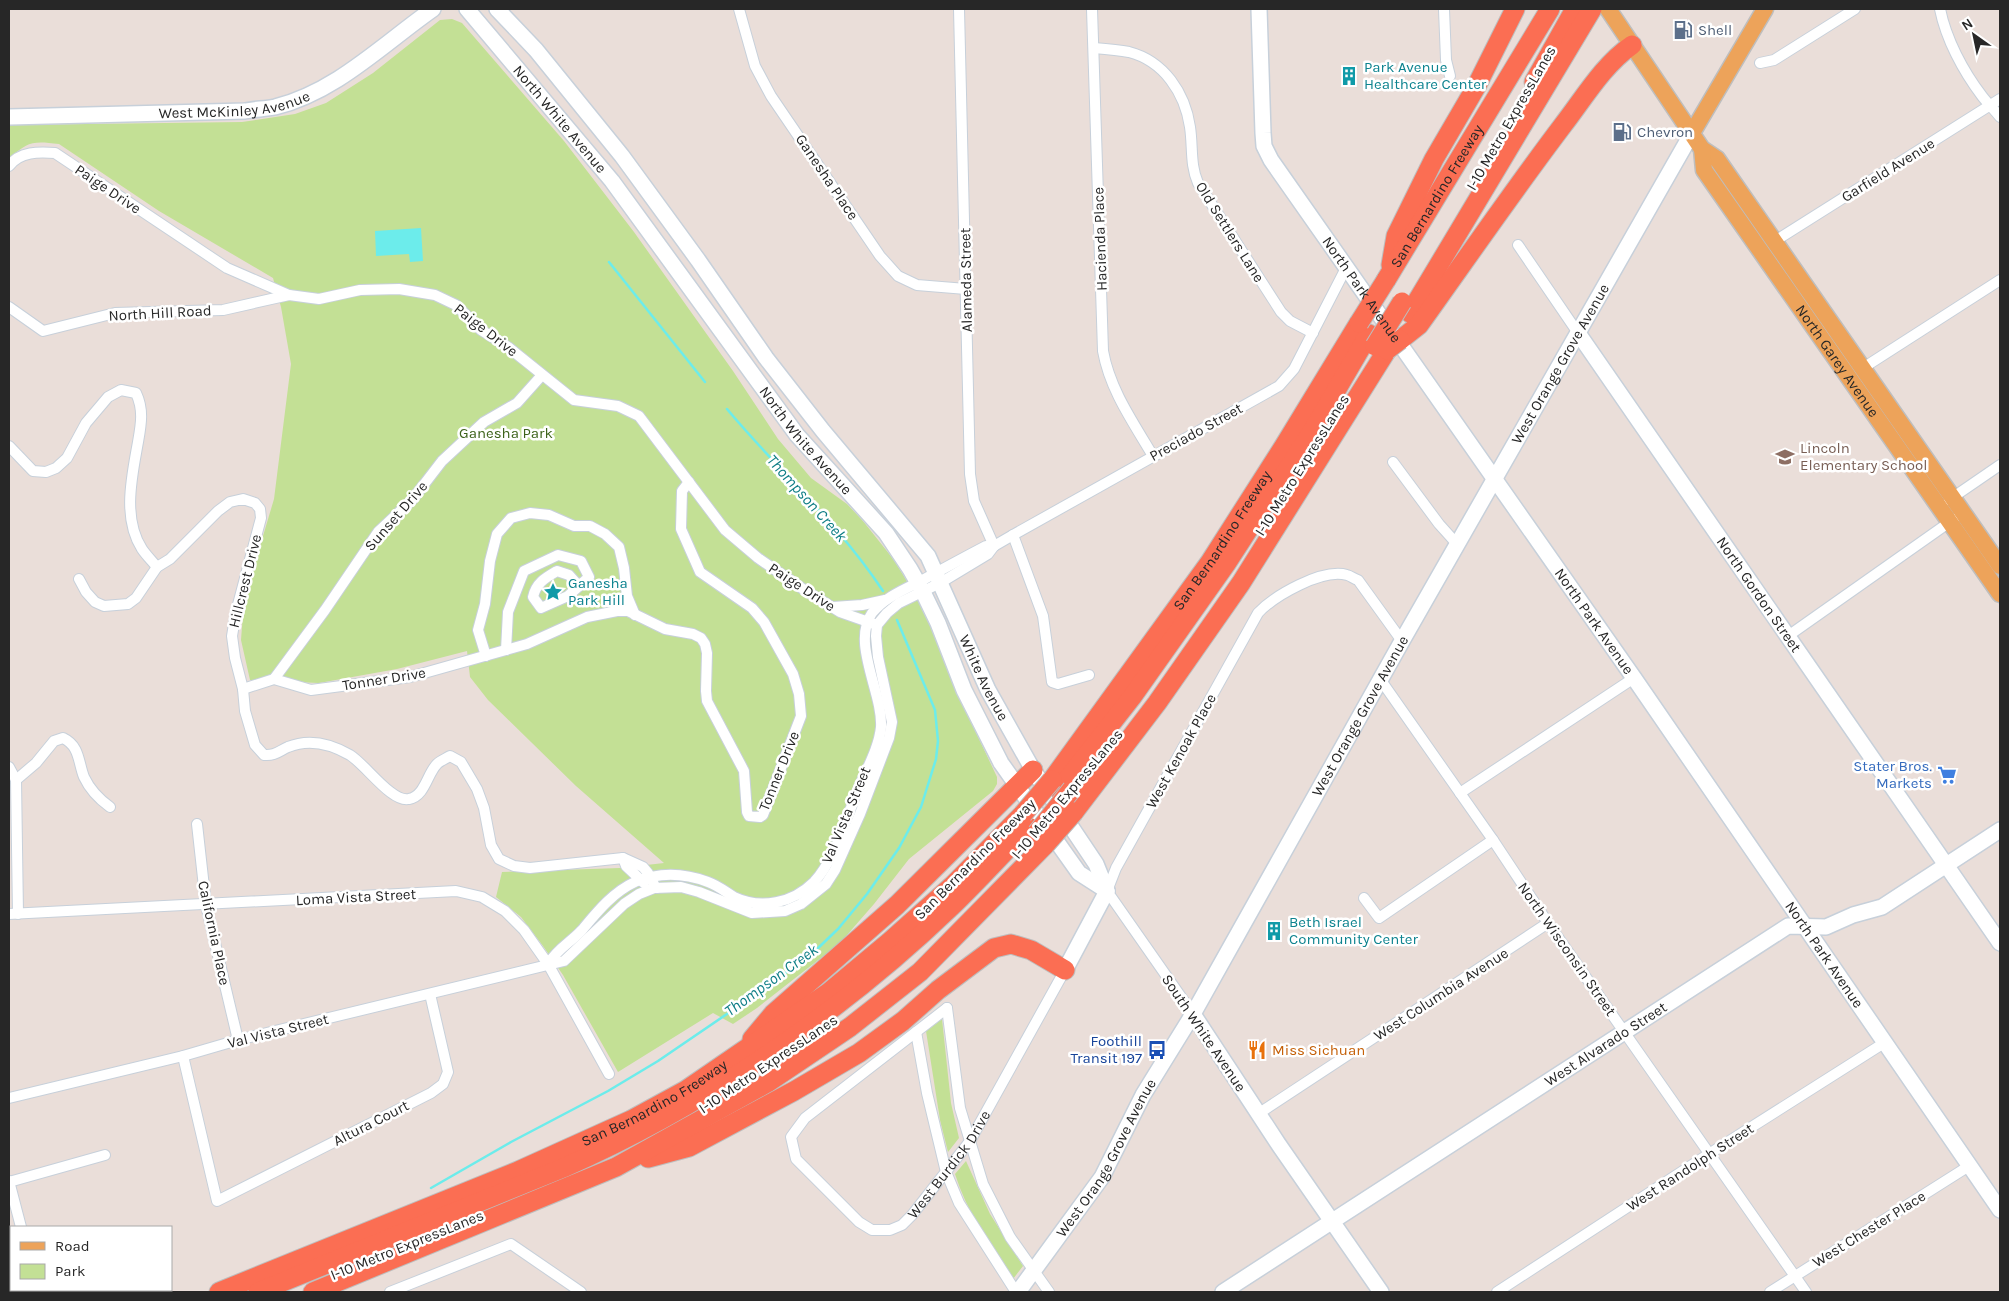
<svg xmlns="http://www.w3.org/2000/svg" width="2009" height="1301" viewBox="0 0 2009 1301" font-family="Karla,sans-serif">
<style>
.green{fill:#c3e095}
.water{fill:#6ceceb}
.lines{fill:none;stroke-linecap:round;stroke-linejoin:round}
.stream{stroke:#6ceceb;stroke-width:2.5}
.street-casing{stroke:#c7d0da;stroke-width:12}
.secondary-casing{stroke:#c7d0da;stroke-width:18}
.primary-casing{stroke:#bebebe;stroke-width:19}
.highway-casing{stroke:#bebebe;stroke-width:21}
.street{stroke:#fff;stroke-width:10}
.secondary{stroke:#fff;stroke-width:15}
.primary{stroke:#eda35a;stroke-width:16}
.highway{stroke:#fb6e53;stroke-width:19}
.highway-bridge-casing{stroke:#bebebe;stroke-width:21;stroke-linecap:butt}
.highway-bridge{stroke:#fb6e53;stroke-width:19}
.labels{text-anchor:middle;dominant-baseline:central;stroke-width:5;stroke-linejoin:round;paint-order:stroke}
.service-label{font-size:15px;fill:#4e5e75;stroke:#fff;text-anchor:start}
.culture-label{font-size:15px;fill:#0d838f;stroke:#fff;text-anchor:start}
.street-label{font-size:15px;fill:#272727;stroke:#fff}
.park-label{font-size:15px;fill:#3c621a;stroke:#fff}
.education-label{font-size:15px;fill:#785e54;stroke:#fff;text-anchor:start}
.shop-label{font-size:15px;fill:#366cbe;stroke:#fff;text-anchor:end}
.transit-label{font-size:15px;fill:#164399;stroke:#fff;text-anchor:end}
.food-label{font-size:15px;fill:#c56008;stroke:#fff;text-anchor:start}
.water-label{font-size:16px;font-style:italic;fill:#0f7e86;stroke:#fff}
</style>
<rect width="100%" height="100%" fill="#eaded9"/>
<path class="green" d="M452 19 462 23 564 141 634 232 733 371 778 439 811 478 847 504 863 521 894 560 923 607 965 709 997 777V784L993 791 909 859 874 904 840 943 757 1008 733 1024 713 1013 618 1072 563 975 543 946 521 917 496 897 502 872 620 868 664 863 576 786 488 700 470 677 467 651 397 669 319 683 250 680 241 640 244 600 274 499 291 364 281 307 273 278 159 211 59 144C33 141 28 141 9 159V125L242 122 295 114 326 103 373 73 440 20Z
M942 1019 951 1103 959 1138 948 1152 940 1120 926 1031Z
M966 1161 990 1214 1023 1266 1013 1279C991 1246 967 1213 955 1174Z"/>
<path class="water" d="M421 228 423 261 410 262 409 254 376 256 375 231Z"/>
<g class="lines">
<path class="stream" d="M609 262 705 382
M727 409C778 470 839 524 883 591
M431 1188 511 1142 608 1091 658 1061 768 986 816 950 838 929 867 894 899 848 921 807 936 759 938 741 935 710 897 620"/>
<g class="street-casing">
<g id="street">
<path d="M739 9 755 66 771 96 880 256 898 276 917 285 966 289"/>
<path d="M959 9 970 474 974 501 994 546"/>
<path d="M1092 9 1103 351C1110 390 1133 422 1153 456"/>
<path d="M1444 9 1446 60 1450 76"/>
<path d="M1940 9C1946 39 1963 71 1982 96 1988 104 1994 109 2000 117"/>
<path d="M1094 48C1106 49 1118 50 1129 52 1164 61 1185 93 1190 127 1193 147 1190 165 1198 183L1281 312 1290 321 1313 333"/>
<path d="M1760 63 1774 60 1855 9"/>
<path d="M9 166C20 151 39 152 55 153L227 268 289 295 319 299 360 290 399 289 435 295 456 305 481 330 508 347 574 400 618 406 639 416 725 530 758 558 803 589 840 612 877 625"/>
<path d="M1775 241 2000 99"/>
<path d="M1518 245 1578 333"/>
<path d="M9 307 43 331 115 313 223 310 289 295"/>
<path d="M1863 368 2000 280"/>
<path d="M9 446 33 471 46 472 56 468 67 458 86 423 108 397 121 390 136 393C144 410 141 425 138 442 132 476 122 518 142 549 146 555 152 561 157 567"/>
<path d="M1393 462 1439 524 1457 544"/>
<path d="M1949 500 2000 465"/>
<path d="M1013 535 1043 616 1052 682 1058 684 1089 675"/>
<path d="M79 579 86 592 95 602 104 606 128 604 136 598 157 567 170 559 218 511 230 502 243 499 255 503 260 509 261 518 236 612 232 636 235 658 243 689 245 711 255 745 264 755C275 756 279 751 288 747 310 738 331 744 350 755 366 765 392 803 409 799 425 796 427 774 437 764 440 761 445 759 450 756L461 762 477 789 484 808 491 845 499 859 514 866 530 868 623 858 643 867 648 873 656 888"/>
<path d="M833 607 862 605 885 600"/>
<path d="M1788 636 1954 519"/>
<path d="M506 650 508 612 524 571 558 555 581 561 589 577 568 596 541 608 533 597C536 583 545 578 557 571L569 575 578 585"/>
<path d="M486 656 478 630 485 604 490 561 497 534 511 518 530 513 549 515 574 526H590L605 534 619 547 624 568 627 596 635 615"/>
<path d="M274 679 325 610 378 532 412 500 442 461 484 422 517 403 542 375"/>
<path d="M1380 679 1493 840 1548 923 1806 1292"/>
<path d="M243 689 274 679 311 690 410 677 527 644 587 617 617 611H628L665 629 693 634 701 638 705 644 707 653 706 691 707 701 744 771 747 812 749 816 760 817 763 815 801 716 799 694 793 674 764 622 752 608 700 572 681 529 682 491 689 482"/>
<path d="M9 767 16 780 18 914"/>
<path d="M16 780 36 763 54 741 63 738C80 746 78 762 84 777 90 790 99 799 110 807"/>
<path d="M1460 793 1634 678"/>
<path d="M197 824 206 905 238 1040"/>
<path d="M623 858 626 866 644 883"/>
<path d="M1364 898 1379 918 1493 840"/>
<path d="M9 914 456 891 482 897 505 911 524 930 548 964 609 1074"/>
<path d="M548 964C558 948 570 943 582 930 597 912 613 892 635 882 659 872 684 873 708 882 717 885 726 892 734 897 761 910 793 903 814 882 835 860 846 818 858 790 866 770 879 748 881 727 883 693 851 643 872 613 884 598 903 590 919 582 941 570 963 558 986 546H994"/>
<path id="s1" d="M947 1008 805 1118 791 1137 796 1159 859 1222 872 1230H890L902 1225 912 1215 970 1141 1065 970"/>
<path d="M947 1008 960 1108 983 1184 1010 1237 1049 1292"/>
<path d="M1193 1014 1107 891 1116 868 1258 613C1274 596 1322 568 1347 575 1351 576 1354 579 1358 580L1402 641"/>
<path d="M916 1032 927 1093 946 1172 959 1203 1016 1292"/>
<path d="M183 1056 217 1201 431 1093 443 1084 448 1072 430 994"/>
<path d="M9 1098 183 1056 238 1040 564 961 624 904 639 894 654 888 681 887 699 892 752 913 785 911 801 904 826 884 835 870 860 814 889 738 892 722 878 657 876 636 877 625 887 613 899 603 940 583 988 554 994 546 1013 535 1279 386 1294 369 1346 268"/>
<path d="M1258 1114 1548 923"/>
<path d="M9 1181 21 1227"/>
<path d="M9 1182 105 1155"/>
<path d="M38 1290 39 1292"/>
<path d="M120 1292 125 1290"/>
<path d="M390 1292 511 1244 581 1292"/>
<path d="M1497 1292 1709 1154 1884 1043"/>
<path d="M1770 1292 1969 1166"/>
</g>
</g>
<g class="secondary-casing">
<g id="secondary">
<path id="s2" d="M467 9 612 181 797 435 886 533 910 569 923 592 938 623 964 690 1001 763 1079 873 1107 891"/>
<path id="s3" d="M497 9 536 50 622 156 698 260 766 358 823 431 928 556 988 690 1033 770 1096 864 1107 891"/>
<path id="s4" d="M1259 9 1263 133 1264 146 1271 160 1634 678 2000 1210"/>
<path id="s5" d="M9 117 245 111C255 109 265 109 275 107 336 92 383 44 433 9"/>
<path id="s6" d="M1578 333 2000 943"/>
<path d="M1065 970 1107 891"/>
<path d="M1193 1014 1279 1145 1381 1292"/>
<path id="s7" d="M1018 1292 1102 1177 1143 1095 1193 1014 1402 641 1692 133"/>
<path id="s8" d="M1223 1292 1788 926 1826 927 1853 915 1882 907 2000 830"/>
</g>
</g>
<g class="primary-casing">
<g id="primary">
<path d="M1608 9 1702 149 1717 159 2000 566"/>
<path d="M1692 133 1765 9"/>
<path id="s9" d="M1702 149 1704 170 2000 594"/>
</g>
</g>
<g class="highway-casing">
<g id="highway">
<path d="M1534 82 1575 9"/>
<path d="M1391 265 1396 236 1434 159 1476 87 1515 9"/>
<path id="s10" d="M1386 280 1550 9"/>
<path d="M1410 313 1592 9"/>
<path d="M1400 340 1419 325C1467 258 1513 191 1563 125 1584 98 1603 65 1632 45"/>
<path id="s11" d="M1052 780 1210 562 1284 446 1359 323"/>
<path d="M1059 790 1132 697 1226 564 1313 430 1369 334"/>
<path d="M1074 812 1157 703 1241 583 1387 350"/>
<path d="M752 1039 773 1014 897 905 1033 770"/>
<path d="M648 1158 689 1147 794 1091 859 1053 903 1021 938 990 994 948 1011 944 1031 950 1065 970"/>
<path id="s12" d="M219 1292 518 1171 631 1120 686 1090 829 992 889 942 954 884 1023 814"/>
<path d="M258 1292 563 1168C704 1106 841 1013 952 906 979 880 1003 853 1029 827"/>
<path d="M313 1292 616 1167 767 1083 850 1027 920 972 1045 845"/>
</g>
</g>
<use href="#street" class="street"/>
<use href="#secondary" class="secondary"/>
<use href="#primary" class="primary"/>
<use href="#highway" class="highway"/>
<g class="highway-bridge-casing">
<path id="highway-bridge" d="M1359 323 1386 280
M1375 346 1402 302
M1387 350 1400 340
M1023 814 1052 780
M1037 833 1072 789
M1045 845 1074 812"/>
</g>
<use href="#highway-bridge" class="highway-bridge"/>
</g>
<defs>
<g id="fuel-bare" transform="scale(1.5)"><path d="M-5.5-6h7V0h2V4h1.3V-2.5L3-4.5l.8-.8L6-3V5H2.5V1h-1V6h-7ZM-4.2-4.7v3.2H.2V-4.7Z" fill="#5c6f8a" stroke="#fff" stroke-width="2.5" paint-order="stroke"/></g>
<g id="building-bare" transform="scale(1.5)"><path d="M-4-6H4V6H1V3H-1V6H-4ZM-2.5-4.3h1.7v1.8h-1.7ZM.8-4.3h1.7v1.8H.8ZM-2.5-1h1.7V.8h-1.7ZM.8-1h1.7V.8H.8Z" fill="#0f9aa8" stroke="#fff" stroke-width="2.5" paint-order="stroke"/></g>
<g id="school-bare" transform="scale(1.5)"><path d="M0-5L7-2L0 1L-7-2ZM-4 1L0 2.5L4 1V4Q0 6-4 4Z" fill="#8d6e63" stroke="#fff" stroke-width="2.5" paint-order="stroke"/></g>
<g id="sight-bare" transform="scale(1.5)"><path d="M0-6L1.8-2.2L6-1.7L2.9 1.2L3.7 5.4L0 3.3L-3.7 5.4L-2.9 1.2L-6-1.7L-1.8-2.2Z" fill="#0f9aa8" stroke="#fff" stroke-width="2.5" paint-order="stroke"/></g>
<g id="supermarket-bare" transform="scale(1.5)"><path d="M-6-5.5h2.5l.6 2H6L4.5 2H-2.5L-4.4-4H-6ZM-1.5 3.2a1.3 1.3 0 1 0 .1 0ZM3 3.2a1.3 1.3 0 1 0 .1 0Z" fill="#3f7fe0" stroke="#fff" stroke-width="2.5" paint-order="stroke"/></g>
<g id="bus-bare" transform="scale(1.5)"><path d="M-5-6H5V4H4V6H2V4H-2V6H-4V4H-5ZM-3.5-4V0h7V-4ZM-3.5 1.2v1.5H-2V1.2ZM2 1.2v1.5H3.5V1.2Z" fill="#1a4fb4" stroke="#fff" stroke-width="2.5" paint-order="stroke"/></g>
<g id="restaurant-bare" transform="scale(1.5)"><path d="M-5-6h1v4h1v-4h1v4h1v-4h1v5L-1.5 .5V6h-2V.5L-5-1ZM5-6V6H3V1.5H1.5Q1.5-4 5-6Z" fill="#e8710a" stroke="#fff" stroke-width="2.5" paint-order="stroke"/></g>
</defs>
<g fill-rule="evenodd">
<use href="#fuel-bare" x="1683" y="30"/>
<use href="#building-bare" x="1349" y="76"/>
<use href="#fuel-bare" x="1622" y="132"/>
<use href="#school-bare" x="1785" y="457"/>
<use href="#sight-bare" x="553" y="592"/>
<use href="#supermarket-bare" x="1947" y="775"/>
<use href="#building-bare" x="1274" y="931"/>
<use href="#bus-bare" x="1157" y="1050"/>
<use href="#restaurant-bare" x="1257" y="1050"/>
</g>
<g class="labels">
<g class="service-label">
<text x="1698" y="30">Shell</text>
<text x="1637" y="132">Chevron</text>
</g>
<g class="culture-label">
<text x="1364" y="67">Park Avenue<tspan x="1364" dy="17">Healthcare Center</tspan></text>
<text x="568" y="583">Ganesha<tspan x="568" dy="17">Park Hill</tspan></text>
<text x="1289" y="922">Beth Israel<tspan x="1289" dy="17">Community Center</tspan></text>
</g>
<g class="street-label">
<text stroke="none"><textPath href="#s5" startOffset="226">West McKinley Avenue</textPath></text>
<text transform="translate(1511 118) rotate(-60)">I-10 Metro ExpressLanes</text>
<text stroke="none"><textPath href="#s2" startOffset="144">North White Avenue</textPath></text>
<text transform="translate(1888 170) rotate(-32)">Garfield Avenue</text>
<text transform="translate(827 177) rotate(56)">Ganesha Place</text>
<text transform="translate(108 189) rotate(34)">Paige Drive</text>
<text stroke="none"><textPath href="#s10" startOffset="98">San Bernardino Freeway</textPath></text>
<text transform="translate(1230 232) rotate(58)">Old Settlers Lane</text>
<text transform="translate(1100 239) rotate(-92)">Hacienda Place</text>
<text transform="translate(966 280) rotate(-91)">Alameda Street</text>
<text stroke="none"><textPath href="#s4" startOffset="311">North Park Avenue</textPath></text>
<text transform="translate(160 313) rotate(-3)">North Hill Road</text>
<text transform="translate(486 330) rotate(38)">Paige Drive</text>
<text stroke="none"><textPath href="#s9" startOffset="254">North Garey Avenue</textPath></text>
<text stroke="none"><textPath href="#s7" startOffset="1076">West Orange Grove Avenue</textPath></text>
<text transform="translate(1196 432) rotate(-29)">Preciado Street</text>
<text stroke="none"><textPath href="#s2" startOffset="549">North White Avenue</textPath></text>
<text transform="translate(1302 465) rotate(-58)">I-10 Metro ExpressLanes</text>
<text transform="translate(396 516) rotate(-49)">Sunset Drive</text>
<text stroke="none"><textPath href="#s11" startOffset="294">San Bernardino Freeway</textPath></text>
<text transform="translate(245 581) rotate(-76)">Hillcrest Drive</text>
<text transform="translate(802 587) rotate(33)">Paige Drive</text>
<text stroke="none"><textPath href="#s6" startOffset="318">North Gordon Street</textPath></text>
<text stroke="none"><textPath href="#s4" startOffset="716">North Park Avenue</textPath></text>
<text stroke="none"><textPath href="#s3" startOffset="831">White Avenue</textPath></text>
<text transform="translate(384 679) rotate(-9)">Tonner Drive</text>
<text stroke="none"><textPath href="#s7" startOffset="671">West Orange Grove Avenue</textPath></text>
<text transform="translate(1181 751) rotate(-61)">West Kenoak Place</text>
<text transform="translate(779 771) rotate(-68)">Tonner Drive</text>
<text transform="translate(1067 794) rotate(-50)">I-10 Metro ExpressLanes</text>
<text transform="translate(846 815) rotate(-67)">Val Vista Street</text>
<text transform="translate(975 859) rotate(-45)">San Bernardino Freeway</text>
<text transform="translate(356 897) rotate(-3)">Loma Vista Street</text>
<text transform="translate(214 933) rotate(78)">California Place</text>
<text transform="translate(1567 949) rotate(55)">North Wisconsin Street</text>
<text stroke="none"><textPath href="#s4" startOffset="1121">North Park Avenue</textPath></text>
<text transform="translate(1441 994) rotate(-33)">West Columbia Avenue</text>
<text transform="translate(278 1031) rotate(-14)">Val Vista Street</text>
<text transform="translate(1204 1033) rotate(56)">South White Avenue</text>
<text stroke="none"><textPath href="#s8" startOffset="456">West Alvarado Street</textPath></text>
<text transform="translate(768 1064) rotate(-34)">I-10 Metro ExpressLanes</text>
<text stroke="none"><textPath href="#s12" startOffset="475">San Bernardino Freeway</textPath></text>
<text transform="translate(371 1123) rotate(-27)">Altura Court</text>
<text stroke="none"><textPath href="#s7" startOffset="161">West Orange Grove Avenue</textPath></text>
<text stroke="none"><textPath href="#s1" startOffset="438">West Burdick Drive</textPath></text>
<text transform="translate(1690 1167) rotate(-33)">West Randolph Street</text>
<text transform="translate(1869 1229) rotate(-32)">West Chester Place</text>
<text transform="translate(407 1245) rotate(-22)">I-10 Metro ExpressLanes</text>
</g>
<g class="park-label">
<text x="506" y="433">Ganesha Park</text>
</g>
<g class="education-label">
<text x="1800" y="448">Lincoln<tspan x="1800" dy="17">Elementary School</tspan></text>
</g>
<g class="shop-label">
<text x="1932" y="766">Stater Bros.<tspan x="1932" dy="17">Markets</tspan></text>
</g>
<g class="transit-label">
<text x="1142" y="1041">Foothill<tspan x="1142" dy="17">Transit 197</tspan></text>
</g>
<g class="food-label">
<text x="1272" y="1050">Miss Sichuan</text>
</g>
<g class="water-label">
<text transform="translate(807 498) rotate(48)">Thompson Creek</text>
<text transform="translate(771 980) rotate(-36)">Thompson Creek</text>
</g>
</g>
<rect width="2009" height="1301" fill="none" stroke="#272727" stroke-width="20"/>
<rect x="10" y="1226" width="162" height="65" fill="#ffffff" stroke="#a9a9a9"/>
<rect x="20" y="1242" width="25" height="8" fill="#eda35a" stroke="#a9a9a9"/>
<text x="55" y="1251" font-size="15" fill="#272727">Road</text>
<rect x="20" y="1264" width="25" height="15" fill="#c3e095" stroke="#a9a9a9"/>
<text x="55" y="1276" font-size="15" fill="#272727">Park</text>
<g transform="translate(1974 35) rotate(327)" stroke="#ffffff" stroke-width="4" paint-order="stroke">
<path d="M0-4L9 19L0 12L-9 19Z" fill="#272727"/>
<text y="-8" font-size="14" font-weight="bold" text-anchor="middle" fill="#272727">N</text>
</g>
</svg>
